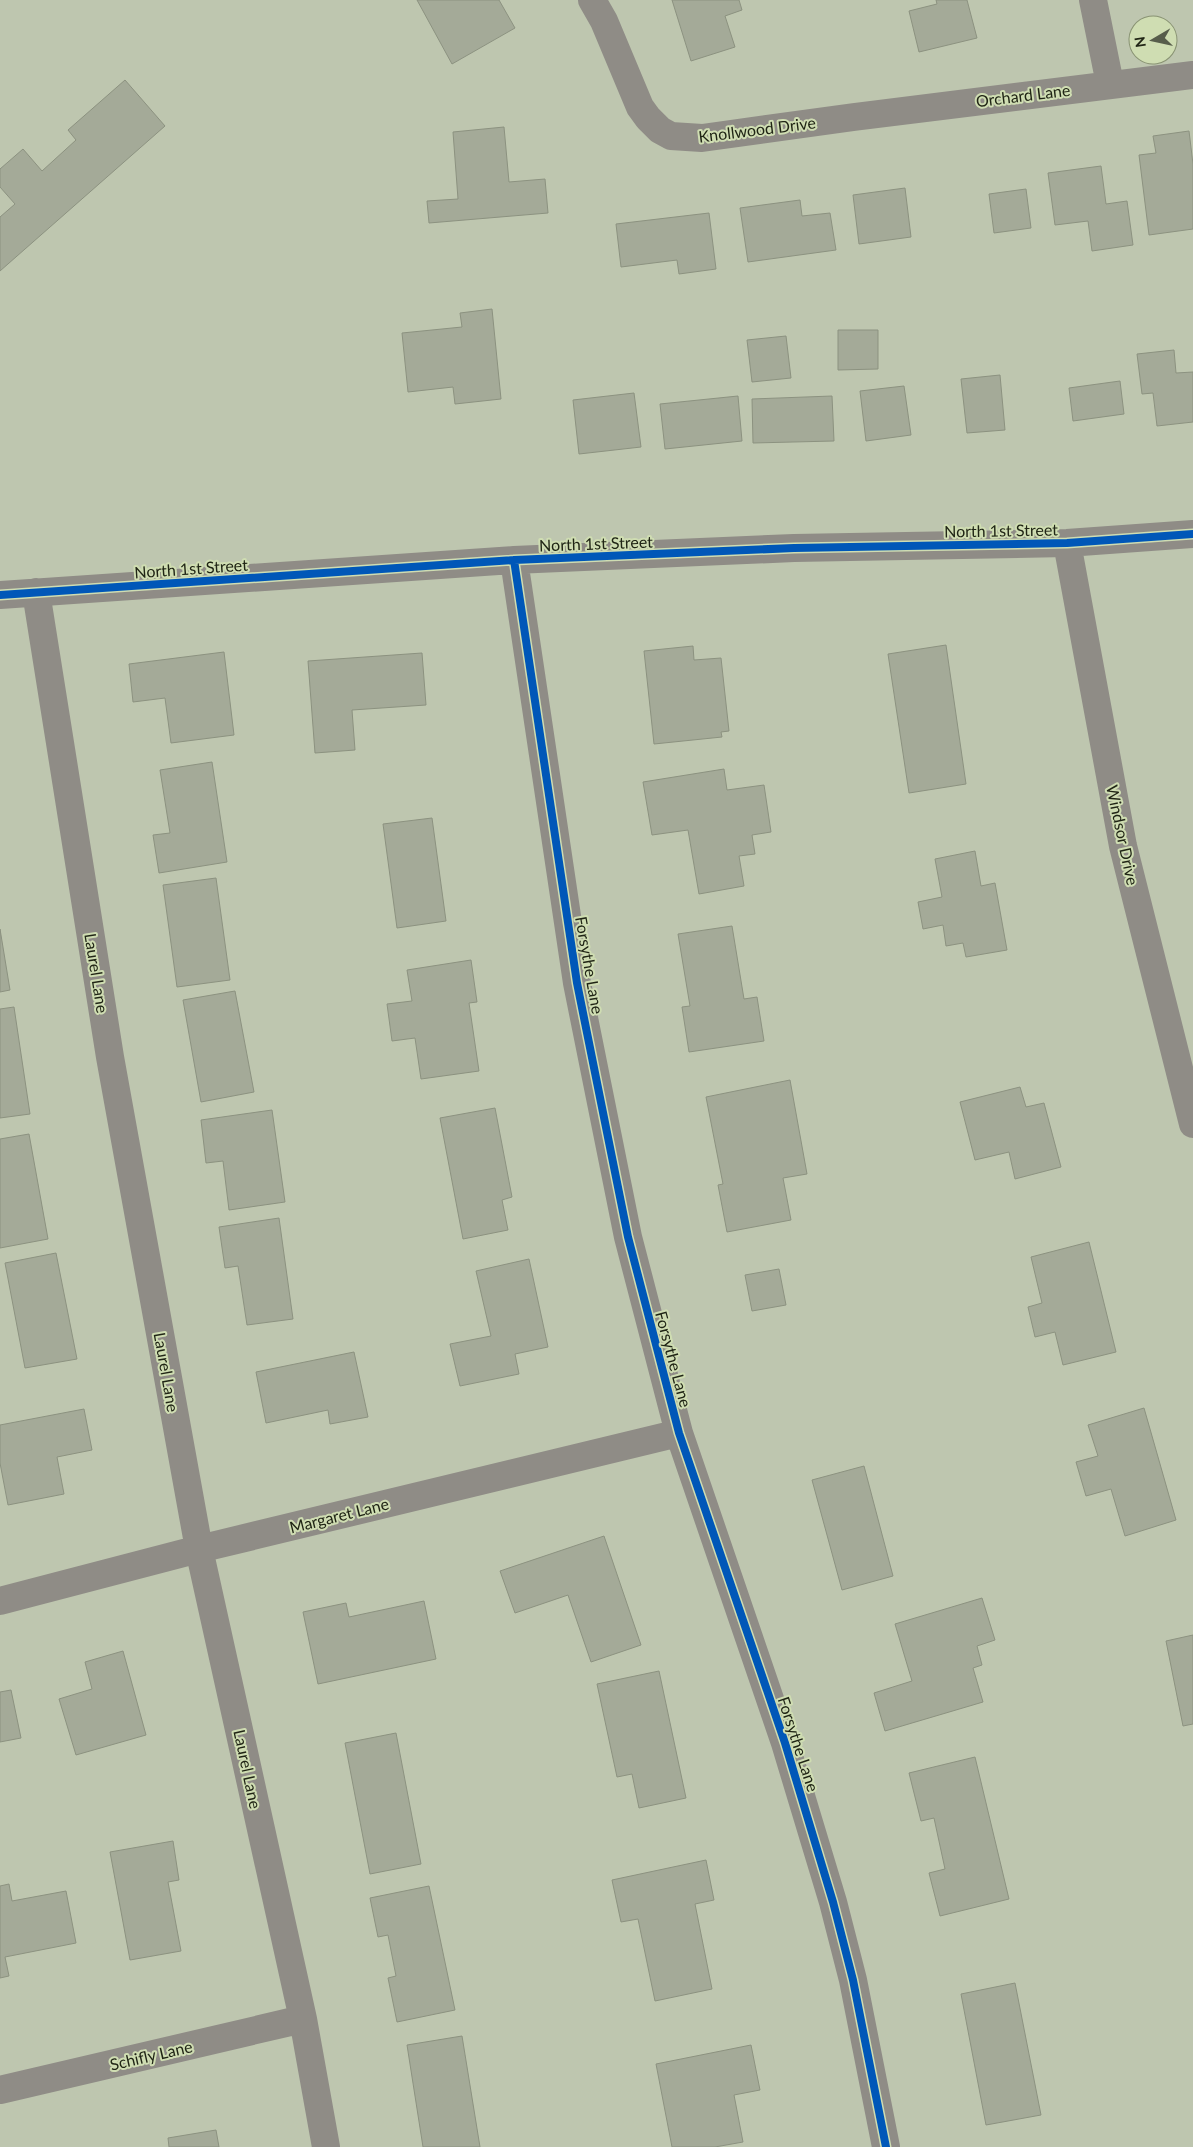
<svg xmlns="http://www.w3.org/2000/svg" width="1193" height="2147" viewBox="0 0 1193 2147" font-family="Lato,sans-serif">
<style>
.building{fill:#a4aa98;stroke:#8c9280}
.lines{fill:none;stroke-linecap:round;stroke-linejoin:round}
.minor{stroke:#8f8c86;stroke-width:28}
.cycleway-casing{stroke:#cfddb2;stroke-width:11}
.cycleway{stroke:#0057b8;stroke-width:8}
.labels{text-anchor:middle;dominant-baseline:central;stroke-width:4;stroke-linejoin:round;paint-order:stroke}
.street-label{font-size:16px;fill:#202515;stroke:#cfddb2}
</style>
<rect width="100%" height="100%" fill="#bec6af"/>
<path class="building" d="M417 0H499L515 28 452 64Z
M672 0H739L742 10 725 16 735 47 691 61Z
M936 0H967L977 38 919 52 909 11 937 4Z
M125 80 165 126 0 271V217L15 204 0 187V169L23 149 42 171 76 140 68 130Z
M504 127 509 182 545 179 548 213 429 223 427 201 458 199 453 132Z
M1189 131 1193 164V229L1149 235 1139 155 1156 153 1153 136Z
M1101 166 1106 204 1127 201 1133 245 1092 251 1088 221 1055 225 1048 173Z
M905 188 911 237 859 244 853 195Z
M1026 189 1031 228 994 233 989 194Z
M800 200 802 216 830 213 836 250 748 262 740 208Z
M709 213 716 269 679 274 677 260 621 267 616 224Z
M492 309 501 399 455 404 453 387 408 392 402 333 462 327 460 313Z
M838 330H878V369L838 370Z
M786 336 791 378 752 382 747 340Z
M1174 350 1176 373 1193 372V422L1157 426 1153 393 1142 394 1137 354Z
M1000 375 1005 430 967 433 961 379Z
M1120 381 1124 414 1073 421 1069 388Z
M904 386 911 435 866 441 860 391Z
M634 393 641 447 579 454 573 400Z
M738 396 742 441 665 449 660 404Z
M832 396 834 441 753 443 752 399Z
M946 645 966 784 909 793 888 654Z
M693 646 694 660 721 658 729 731 721 732 722 737 654 744 644 651Z
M224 652 234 735 171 743 165 698 133 702 129 664Z
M422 653 426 705 352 710 355 750 315 753 308 661Z
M212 762 227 862 159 873 153 835 170 833 160 770Z
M724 769 727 790 764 785 771 832 752 835 755 854 739 856 744 886 699 894 688 830 652 835 643 782Z
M432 818 446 921 397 928 383 824Z
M975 851 981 886 995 883 1007 950 966 957 963 943 946 946 943 925 923 929 918 902 942 897 935 859Z
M216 878 230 980 177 987 163 885Z
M732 926 744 999 757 997 764 1041 689 1052 682 1007 690 1006 678 934Z
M0 929 10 990 0 992Z
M471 960 477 1002 469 1003 479 1071 421 1079 415 1038 392 1041 387 1004 412 1001 407 970Z
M235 991 254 1092 201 1102 183 1000Z
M14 1007 30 1114 0 1118V1009Z
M790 1080 807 1174 783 1178 791 1220 727 1232 718 1185 723 1184 706 1097Z
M1020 1087 1026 1107 1044 1103 1061 1167 1015 1179 1009 1152 975 1160 960 1102Z
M495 1108 512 1197 502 1200 508 1230 463 1239 440 1118Z
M272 1110 285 1202 229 1210 223 1161 206 1163 201 1120Z
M29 1134 48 1239 0 1248V1139Z
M279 1218 293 1319 247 1325 238 1266 225 1268 219 1227Z
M1089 1242 1116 1352 1063 1365 1055 1332 1035 1337 1028 1307 1042 1303 1031 1257Z
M56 1253 77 1359 25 1368 5 1263Z
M529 1259 548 1347 515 1354 519 1374 460 1386 450 1344 491 1336 476 1271Z
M779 1269 786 1305 752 1311 745 1275Z
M354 1352 368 1417 330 1424 328 1410 266 1423 256 1372Z
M1144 1408 1176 1520 1125 1536 1111 1489 1086 1496 1076 1462 1098 1456 1088 1425Z
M84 1409 92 1450 57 1457 64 1494 8 1505 0 1463V1425Z
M864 1466 893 1576 842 1590 812 1480Z
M604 1536 641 1645 591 1662 568 1595 515 1613 500 1571Z
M982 1598 995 1640 977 1646 982 1665 973 1668 983 1702 885 1731 874 1693 912 1681 895 1624Z
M424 1601 436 1659 318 1684 303 1612 346 1603 349 1617Z
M1193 1635V1724L1183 1726 1166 1641Z
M123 1651 146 1735 76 1755 59 1699 92 1689 85 1662Z
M659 1671 686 1798 639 1808 632 1774 617 1777 597 1684Z
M11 1690 21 1738 0 1742V1692Z
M396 1733 421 1864 370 1874 345 1743Z
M975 1757 1009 1899 940 1916 929 1873 945 1869 934 1818 921 1821 909 1773Z
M173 1841 179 1880 168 1882 181 1951 130 1960 110 1852Z
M706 1860 714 1900 695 1904 712 1989 655 2001 638 1919 621 1922 612 1880Z
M9 1884 12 1901 66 1891 76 1943 5 1957 9 1976 0 1978V1886Z
M429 1886 455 2010 397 2022 388 1978 396 1976 388 1935 378 1937 370 1898Z
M1015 1983 1041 2115 986 2125 961 1994Z
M462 2036 480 2147H423L407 2045Z
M751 2045 760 2090 734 2095 743 2142 715 2147H672L656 2064Z
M216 2130 219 2147H169L168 2138Z"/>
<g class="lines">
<path class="minor" d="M592 0 604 21 640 107 648 118 660 130 671 136 702 138 854 117 1193 75
M1093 0 1110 84
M1067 543 1123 846 1193 1124
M514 560 577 983 628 1237 679 1433 785 1743 833 1902 853 1980 886 2147
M36 592 110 1057 199 1549 303 2019 326 2147
M0 595 514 560 794 548 1067 543 1193 534
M0 1601 199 1549 679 1433
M0 2090 303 2019"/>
<g class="cycleway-casing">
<path id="cycleway" d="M514 560 577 983 628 1237 679 1433 785 1743 833 1902 853 1980 886 2147
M0 595 514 560 794 548 1067 543 1193 534"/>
</g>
<use href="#cycleway" class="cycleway"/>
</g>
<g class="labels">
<g class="street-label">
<text transform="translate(1023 95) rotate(-7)">Orchard Lane</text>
<text transform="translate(757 129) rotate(-7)">Knollwood Drive</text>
<text transform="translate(1001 530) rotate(-1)">North 1st Street</text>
<text transform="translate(596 543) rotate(-2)">North 1st Street</text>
<text transform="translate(191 568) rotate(-4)">North 1st Street</text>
<text transform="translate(1123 835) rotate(78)">Windsor Drive</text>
<text transform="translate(590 965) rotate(80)">Forsythe Lane</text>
<text transform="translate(97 973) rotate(81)">Laurel Lane</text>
<text transform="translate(674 1359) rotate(75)">Forsythe Lane</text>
<text transform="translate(167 1372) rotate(80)">Laurel Lane</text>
<text transform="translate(339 1515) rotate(-14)">Margaret Lane</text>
<text transform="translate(799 1744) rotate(72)">Forsythe Lane</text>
<text transform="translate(248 1769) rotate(78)">Laurel Lane</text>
<text transform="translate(151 2055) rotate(-13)">Schifly Lane</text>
</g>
</g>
<g transform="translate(1153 40) rotate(261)"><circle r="24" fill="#cfddb2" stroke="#899373"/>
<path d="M0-4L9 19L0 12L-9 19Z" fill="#575d4b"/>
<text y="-8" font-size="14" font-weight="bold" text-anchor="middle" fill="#202515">N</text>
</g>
</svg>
